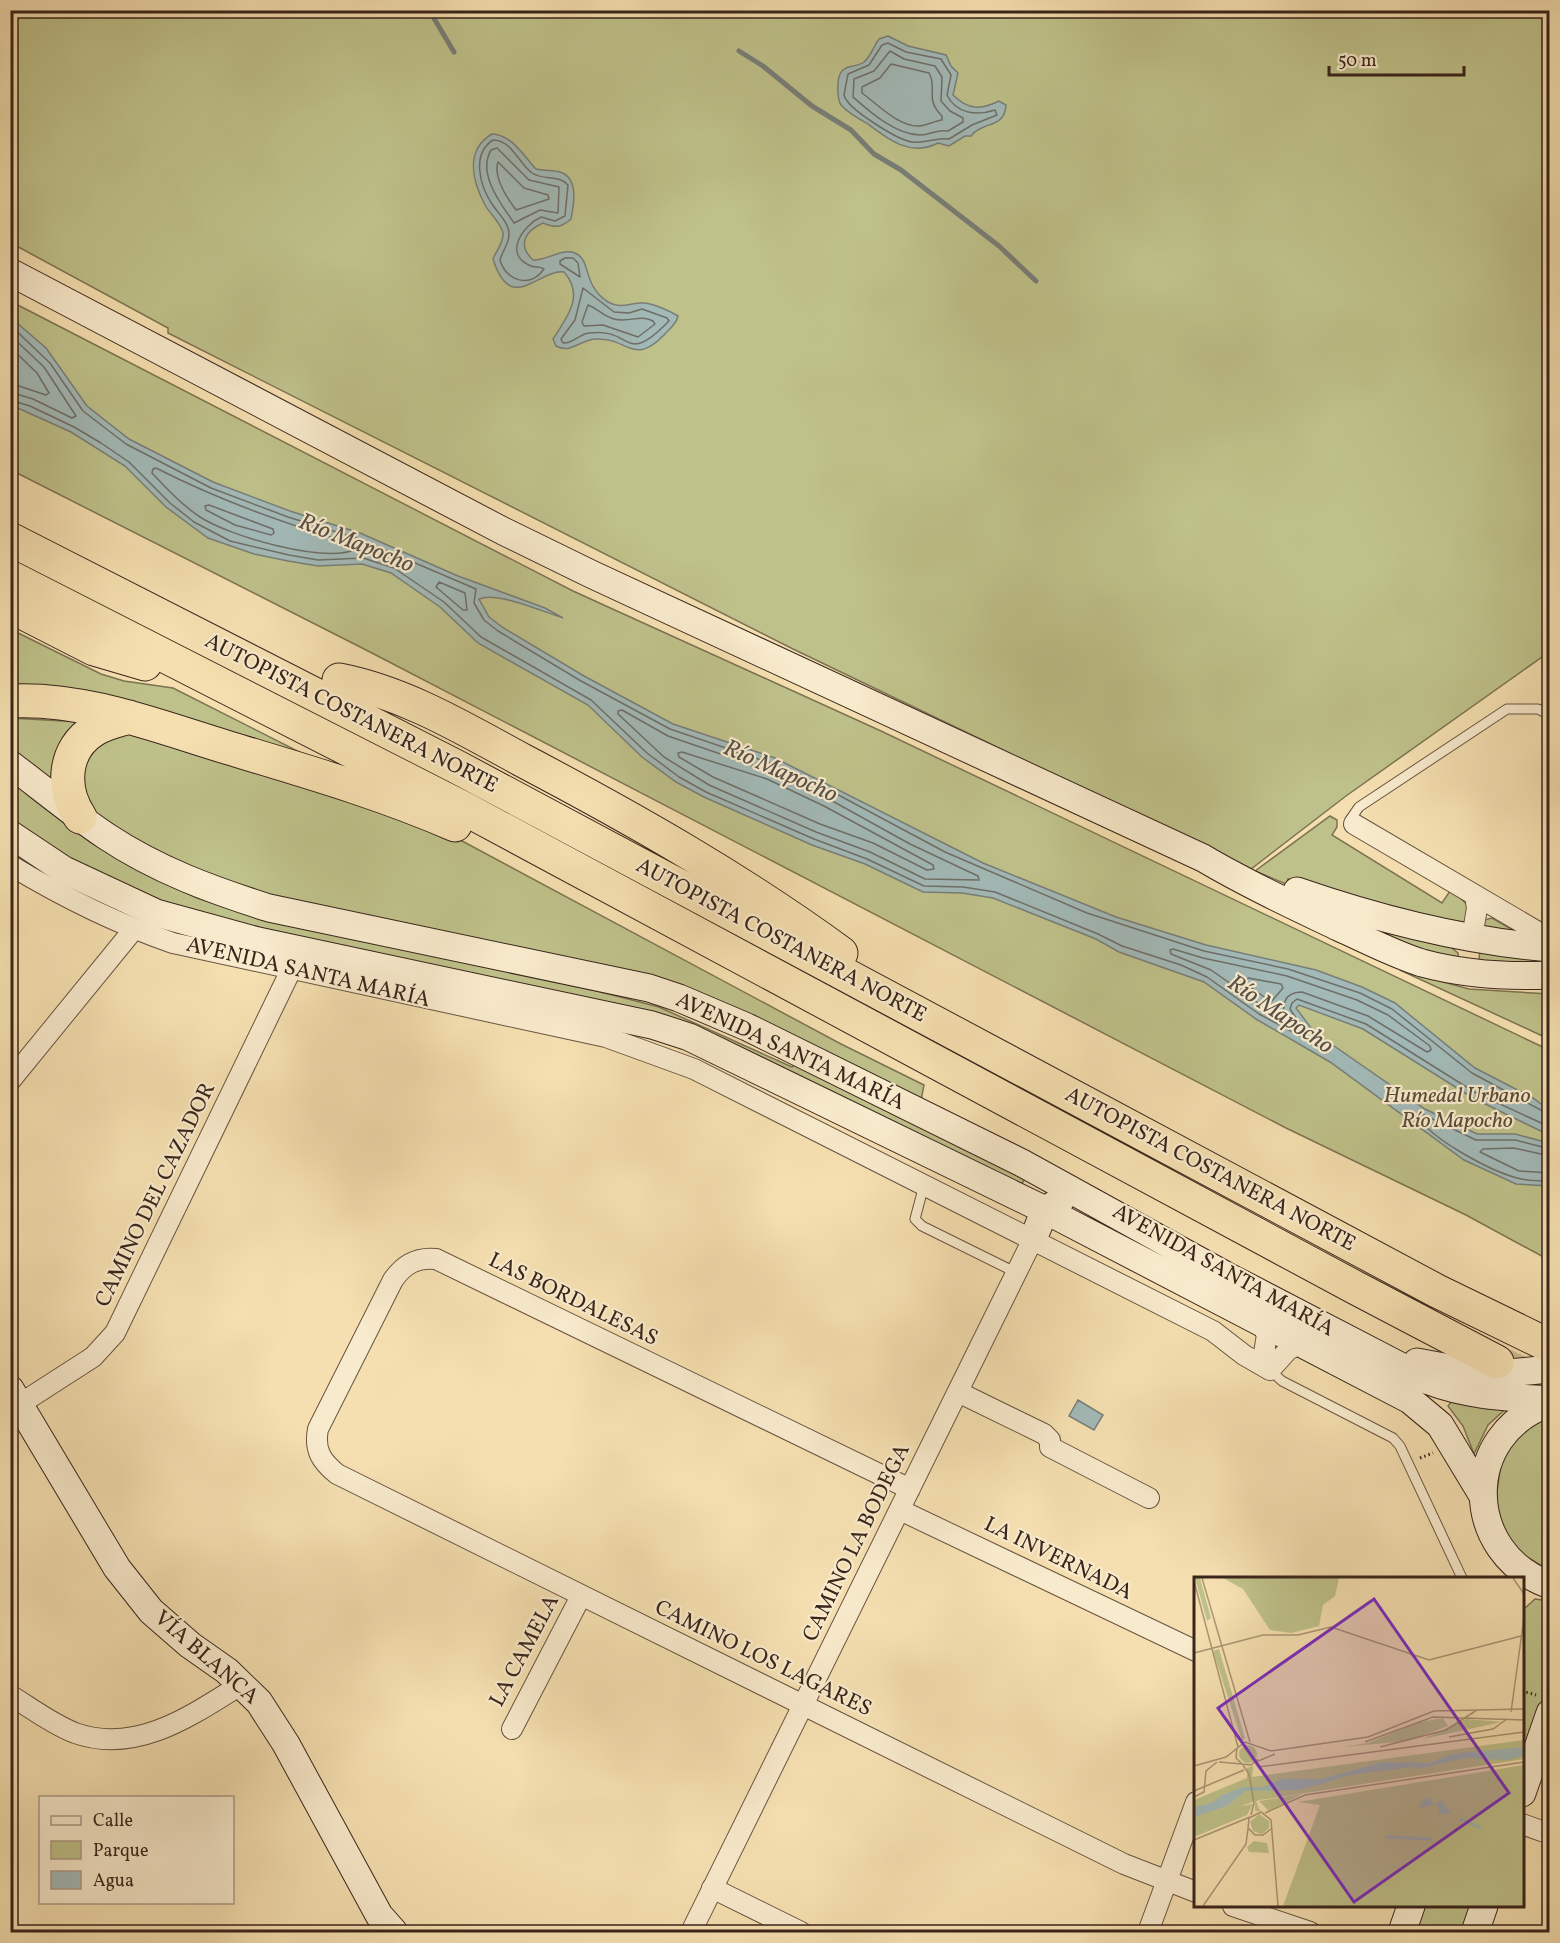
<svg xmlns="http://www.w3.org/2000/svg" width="1560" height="1943" viewBox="0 0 1560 1943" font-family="Vollkorn,serif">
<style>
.green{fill:#bfc18a;stroke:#7c7352;stroke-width:1.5}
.water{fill:#a2b9b7;stroke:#787e78;stroke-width:1.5}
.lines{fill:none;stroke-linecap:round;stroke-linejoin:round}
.shore{stroke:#6e6f68;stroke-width:1.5}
.stream{stroke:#787e78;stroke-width:5}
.highway-tunnel{stroke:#cfba92;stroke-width:33;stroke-dasharray:33 16;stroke-linecap:butt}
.lane-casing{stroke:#685440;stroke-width:11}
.street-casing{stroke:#685440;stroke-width:22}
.secondary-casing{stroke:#39251a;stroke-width:29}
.highway-casing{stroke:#39251a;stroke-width:35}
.path{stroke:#39251a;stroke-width:3;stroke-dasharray:1.5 3;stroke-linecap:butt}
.lane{stroke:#f8eacc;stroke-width:9}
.street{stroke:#f8eacc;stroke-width:20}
.secondary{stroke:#f8eacc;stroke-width:27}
.highway{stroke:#f5dfb0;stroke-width:33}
.labels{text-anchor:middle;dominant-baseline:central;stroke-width:4.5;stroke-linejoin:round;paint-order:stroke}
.street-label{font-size:22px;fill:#39251a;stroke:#f8eacc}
.park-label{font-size:22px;font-style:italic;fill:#5a4c36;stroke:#f8eacc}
.water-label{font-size:24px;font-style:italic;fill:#585149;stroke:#f8eacc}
.inset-river{fill:none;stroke:#a2b9b7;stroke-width:3}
.inset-road{fill:none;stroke:#aa9574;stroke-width:1.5}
.view{fill:#7b2cbf;fill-opacity:0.15;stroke:#7b2cbf;stroke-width:3}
.inset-edge{fill:none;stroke:#39251a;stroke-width:3}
</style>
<rect width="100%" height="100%" fill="#f5dfb0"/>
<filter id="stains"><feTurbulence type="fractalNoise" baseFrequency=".00333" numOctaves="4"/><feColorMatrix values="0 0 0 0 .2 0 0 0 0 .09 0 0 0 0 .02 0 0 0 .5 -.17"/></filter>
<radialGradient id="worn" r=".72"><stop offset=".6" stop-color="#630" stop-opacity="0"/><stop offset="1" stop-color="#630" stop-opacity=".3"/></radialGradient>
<path class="green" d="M10 11H1549V652L1346 796 1251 869 793 649 168 333V328L11 243Z
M10 301 573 591 881 731 1549 1050V1260L1466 1215 1286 1128 370 652 11 470Z
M10 629 101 674 124 681 173 688 329 767 11 691Z
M10 718 81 722 58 784 11 752Z
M127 733 436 827 841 1044 924 1085 921 1101 749 1016 270 899 205 877 94 816C84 800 76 761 92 746 99 739 117 737 127 733Z
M10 779 150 876 197 898 237 911 562 982 659 1007 792 1067 795 1064 1025 1179 1020 1186 724 1039 258 932 123 892 11 823Z
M1330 816 1337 820V827L1332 835 1442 903 1450 891C1472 904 1471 908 1465 932L1288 879 1286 884 1255 871Z
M1492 918 1534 942 1480 935 1484 920Z
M1352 921 1448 945 1458 953 1459 962 1457 964Z
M1480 946 1549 957V963L1479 961Z
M1400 970 1469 989 1549 994V1039Z
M1451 1402 1489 1409 1510 1405 1488 1425 1474 1454 1463 1426 1448 1406Z
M1549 1414V1570L1522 1554 1505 1533 1495 1505 1502 1457 1531 1423Z
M1535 1599 1549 1601V1680L1523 1759V1610Z
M1425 1906H1473L1463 1932H1415Z"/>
<path class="water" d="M888 36 908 46 946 55 951 66 958 73 953 95C968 110 981 110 999 101L1006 105C1005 129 982 121 971 136H965L949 146 938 143C911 157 889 140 868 124 859 119 848 113 841 105 837 99 837 81 840 74 845 64 856 68 864 62 870 57 874 46 879 39Z
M492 134C512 135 523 155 536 169 545 171 553 170 560 172 579 178 574 204 571 219 561 228 555 228 543 223 525 231 517 245 533 260 547 261 564 246 577 254 591 262 583 286 608 302 622 310 631 302 644 303 654 304 670 311 678 316 676 325 670 328 664 335 633 367 628 337 595 339 580 340 571 354 556 346L553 339C567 317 585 296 564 272 538 269 511 316 493 259 496 251 504 242 503 233 501 223 490 214 485 205 472 180 465 150 492 134Z
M10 317 46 348 87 406 129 439 213 482 290 511 360 533 458 576 545 608 563 618C544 612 496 591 479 599L489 617 502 627 584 676 673 724 775 758 983 863 1116 917 1206 945 1316 970 1362 987 1395 1003 1475 1068 1533 1098 1549 1110V1135L1473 1098 1363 1029 1299 1005 1296 1008 1314 1032 1425 1109 1477 1134H1515L1549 1143V1186L1516 1184 1464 1160 1330 1062 1256 1019 1204 982 1119 952 1096 939 993 898 962 893 923 892 865 864 812 845 704 797 676 782 642 757 588 705 478 643 440 607 391 573 362 564 318 566 288 561 254 554 208 538 166 507 125 466 71 432 11 405Z
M1078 1400 1103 1415 1094 1430 1069 1416Z"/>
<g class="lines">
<path class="shore" d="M888 43 906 52 941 59 951 75 947 95C956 114 977 116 995 110L997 115 972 125 949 139C935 137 926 144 912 142 898 140 847 109 844 95L848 74 869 65 882 45Z
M890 51 904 59 935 66 942 77 941 101 950 111 963 118V122L948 131C936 129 931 135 920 135 896 135 870 112 853 97L854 79 874 71Z
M891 64 929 73C938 89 924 98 942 116V120C934 121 926 126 919 126 899 127 877 104 862 93V87L880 78Z
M493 140C512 140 519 164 532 173 544 181 558 174 568 185L565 216 555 221 541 217C522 226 503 255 531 266 536 268 540 266 544 269 530 289 506 281 500 260 503 249 512 240 508 228 506 220 497 212 492 204 480 186 471 154 493 140Z
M497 148 529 180 559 187 558 213 540 210 514 223C501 204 477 174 491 150Z
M498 162 524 188 548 195 549 199 516 210C507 198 493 177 498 162Z
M565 258H573L578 263 580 277 560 264V261Z
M583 288 614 312 629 313 642 309 667 318 669 321C623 368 634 327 589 333 579 334 573 344 563 343L561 339 575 320Z
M588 305C597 308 604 317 614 319 629 323 640 314 653 321L655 324 638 337 603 325 584 326 582 322Z
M10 325 50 363 83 411 126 444 211 488 288 517 359 539 476 589 474 603 484 620 498 631 581 681 670 729 773 764 831 791 945 852 1087 913 1204 951 1288 969 1360 993 1392 1009 1472 1073 1550 1115
M10 335 44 367 76 416 72 418 33 399 10 392
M10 347 37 373 49 393 46 395 10 383
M10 400 30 406 74 427 101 443 129 462 170 503 194 522 230 541 289 555 318 560 363 558 394 568 444 602 481 637 591 700 647 753 679 777 706 792 814 839 867 859 924 886 963 887 995 892 1098 934 1122 946 1181 965 1207 977 1259 1014 1304 1038 1307 1034 1290 1009 1292 1003 1297 999 1366 1024 1476 1093 1550 1127
M156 468C223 502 284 523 355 545L357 549C324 564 229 536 200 517 182 505 167 489 152 473L153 469Z
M209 505 273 529 274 533 271 535 235 525 206 510 205 506Z
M439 582 465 593 467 610H463L436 587Z
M622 710 668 736 770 771 827 798 910 844 978 876 979 880 925 879 870 852 816 832 709 785 664 757 618 714V711Z
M682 752 767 779 824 806 933 865 934 869 927 870 873 843 820 824 713 777 679 757 678 753Z
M1173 949 1203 958 1287 976 1357 1000 1388 1015 1430 1046 1431 1050 1427 1052 1368 1016 1302 992C1286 992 1281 1003 1285 1017L1281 1019 1211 970 1171 954 1170 950Z
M1248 978 1281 984 1283 988 1271 1002 1245 983Z
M1550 1149 1515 1140H1476L1422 1114 1418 1116C1430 1139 1491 1171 1517 1178 1527 1181 1539 1181 1550 1181
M1550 1156 1514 1148 1483 1149 1480 1152 1519 1171 1550 1173"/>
<path class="stream" d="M429 10 454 52
M739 51 763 66 812 106 851 130 874 154 901 170 999 246 1036 281"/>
<path class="highway-tunnel" d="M1504 1365 1550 1386"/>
<g class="lane-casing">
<path id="lane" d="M1354 824 1350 820 1359 807 1507 709H1538L1550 715
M924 1185 915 1219 922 1226 1017 1273
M1270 1370 1282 1381 1393 1438 1400 1446 1462 1578"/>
</g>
<g class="street-casing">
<path id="street" d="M1354 824 1550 939
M10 865C63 897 115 923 173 943L606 1037 694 1069 1213 1331 1244 1355 1270 1370 1288 1350 1300 1343
M1472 938 1477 908 1475 896
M10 1081 134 929
M1260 1322 1267 1335 1262 1365
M958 1392 1044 1434 1050 1440V1447L1149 1498
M20 1404 93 1357 115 1333 291 970
M910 1489 436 1259C417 1257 404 1264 393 1280L318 1429C314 1450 321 1461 337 1474L1124 1864 1196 1892
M900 1510 1196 1651
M10 1695C31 1708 52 1724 75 1733 137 1755 192 1715 242 1684
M512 1729 581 1596
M1522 1824 1550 1834
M712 1888 801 1932
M1233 1906 1310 1932
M691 1932 1033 1239
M1148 1932 1196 1802"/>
</g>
<g class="secondary-casing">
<path id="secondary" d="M10 272 503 531 591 574 1203 858C1247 884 1292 905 1338 927 1365 939 1393 954 1422 963 1463 974 1507 977 1550 975
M10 764C42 788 73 814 106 836 157 870 212 890 269 908L649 988 679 998 747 1027 1022 1163 1227 1276 1429 1381C1468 1396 1508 1397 1550 1400
M10 834 64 870 156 913 258 941 652 1025 689 1037 1045 1210 1410 1400 1440 1425 1483 1496
M1297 891C1378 919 1463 941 1550 948
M1033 1239 1045 1210 1060 1201
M1417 1362 1487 1375 1550 1369
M10 1389 117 1568 151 1611 190 1645 227 1671 259 1702 286 1744 379 1915 394 1932
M1550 1403C1460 1433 1462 1554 1550 1585
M1522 1793 1550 1713
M1402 1932 1411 1906
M1475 1932 1484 1906"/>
</g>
<g class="highway-casing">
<path id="highway" d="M10 539 457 767 1437 1291 1550 1346
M10 577 467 810 1356 1288 1497 1362
M10 606 94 649 145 664
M339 680C405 693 463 728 522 760 632 818 740 879 841 953
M10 701C85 697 159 727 229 748 305 771 382 793 455 825
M80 817C61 789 63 749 94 730 105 723 117 721 129 717"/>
</g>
<path class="path" d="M1420 1458 1433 1453
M1522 1691 1536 1695"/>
<use href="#lane" class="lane"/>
<use href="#street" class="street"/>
<use href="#secondary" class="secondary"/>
<use href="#highway" class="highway"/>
</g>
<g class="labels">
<g class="street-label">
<text transform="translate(351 714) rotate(27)">AUTOPISTA COSTANERA NORTE</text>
<text transform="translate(781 941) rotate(28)">AUTOPISTA COSTANERA NORTE</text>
<text transform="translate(308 973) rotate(13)">AVENIDA SANTA MARÍA</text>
<text transform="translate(790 1052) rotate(25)">AVENIDA SANTA MARÍA</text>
<text transform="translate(1210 1170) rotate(28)">AUTOPISTA COSTANERA NORTE</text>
<text transform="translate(156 1195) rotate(-64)">CAMINO DEL CAZADOR</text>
<text transform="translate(1223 1271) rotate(29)">AVENIDA SANTA MARÍA</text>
<text transform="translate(573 1300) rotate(26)">LAS BORDALESAS</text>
<text transform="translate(857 1543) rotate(-64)">CAMINO LA BODEGA</text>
<text transform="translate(1058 1559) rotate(26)">LA INVERNADA</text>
<text transform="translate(525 1651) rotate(-62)">LA CAMELA</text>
<text transform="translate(206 1658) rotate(41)">VÍA BLANCA</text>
<text transform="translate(763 1659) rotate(26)">CAMINO LOS LAGARES</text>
</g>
<g class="park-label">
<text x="1457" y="1096">Humedal Urbano<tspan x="1457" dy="25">Río Mapocho</tspan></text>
</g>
<g class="water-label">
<text transform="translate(356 544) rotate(22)">Río Mapocho</text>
<text transform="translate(780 772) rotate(24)">Río Mapocho</text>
<text transform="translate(1280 1015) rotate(34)">Río Mapocho</text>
</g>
</g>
<g transform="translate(1194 1577)">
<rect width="330" height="330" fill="#f5dfb0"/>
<path d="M1 1H6L17 41 13 44ZM29 1H159H145L141 19 129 28 125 49 97 56 76 53 49 12ZM25 72 51 161 48 164 19 74ZM249 141 254 149 214 164 147 170 174 166 226 145ZM272 142 308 145 229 162ZM330 163V182L66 223 62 224 66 234H61V224L58 225 47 229 59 227 53 238 0 260V223L53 201V191L59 189 58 200ZM45 177a9 9 0 1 1 18 0a9 9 0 1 1-18 0ZM330 188V329H89L126 228 104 225ZM108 217 75 234 65 224ZM65 237 75 244V251L68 257 59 254 56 245ZM60 264 73 266 75 276 55 275 53 270Z" fill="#bfc18a"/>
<path d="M330 170V179L313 183 272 181 219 193 225 189 157 198 106 213 51 214 33 229 0 240V230L18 226 28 218 50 210H69L88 202H127L189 185 236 186 257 177ZM236 220 239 228 248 224 257 237H245L244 227 226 231 227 225Z" fill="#a2b9b7"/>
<path class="inset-river" d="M266 242 287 251M192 260 238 262"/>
<path class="inset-road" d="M8 1 56 165M319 1 330 17M0 4 44 170M0 76 69 58H104L137 50 235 83 327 59M317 135 330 41M255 160 299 152 313 142M171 165 239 140 330 143M186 170 252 153 283 133M43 171 42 181 48 187 57 188 64 182M25 185 48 187M62 185 81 177M49 188 55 197 60 226 57 238M0 189 32 180 51 165 77 174 174 160 240 134 330 132M64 190 330 155M0 214 50 193M0 220 10 215 12 194 23 185M71 236 111 218 330 185M77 252 69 258H61L54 251 55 241 67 235 77 243 84 329M0 263 56 240M9 329 52 267 54 252"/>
<path class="view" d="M180 22 315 216 160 325 24 131Z"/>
<rect width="330" height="330" class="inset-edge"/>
</g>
<rect width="1560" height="1943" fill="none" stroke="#f5dfb0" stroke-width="36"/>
<rect x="12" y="12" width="1536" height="1919" fill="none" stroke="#39251a" stroke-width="3"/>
<rect x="18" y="18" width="1524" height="1907" fill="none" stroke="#39251a" stroke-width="1.5"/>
<rect x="39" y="1796" width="195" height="108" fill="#f8eacc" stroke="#ac9b85" stroke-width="1.5"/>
<rect x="51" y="1816" width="30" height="9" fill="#f8eacc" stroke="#ac9b85" stroke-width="1.5"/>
<text x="93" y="1826" font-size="18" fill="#39251a">Calle</text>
<rect x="51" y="1841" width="30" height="18" fill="#bfc18a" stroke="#ac9b85" stroke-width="1.5"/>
<text x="93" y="1856" font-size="18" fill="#39251a">Parque</text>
<rect x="51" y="1871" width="30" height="18" fill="#a2b9b7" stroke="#ac9b85" stroke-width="1.5"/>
<text x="93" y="1886" font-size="18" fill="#39251a">Agua</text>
<path d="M1329 66v9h135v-9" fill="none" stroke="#39251a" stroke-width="3"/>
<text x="1338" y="66" font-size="18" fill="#39251a" stroke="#f8eacc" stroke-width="4.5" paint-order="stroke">50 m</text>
<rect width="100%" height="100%" filter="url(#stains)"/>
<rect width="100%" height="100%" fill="url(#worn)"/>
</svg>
